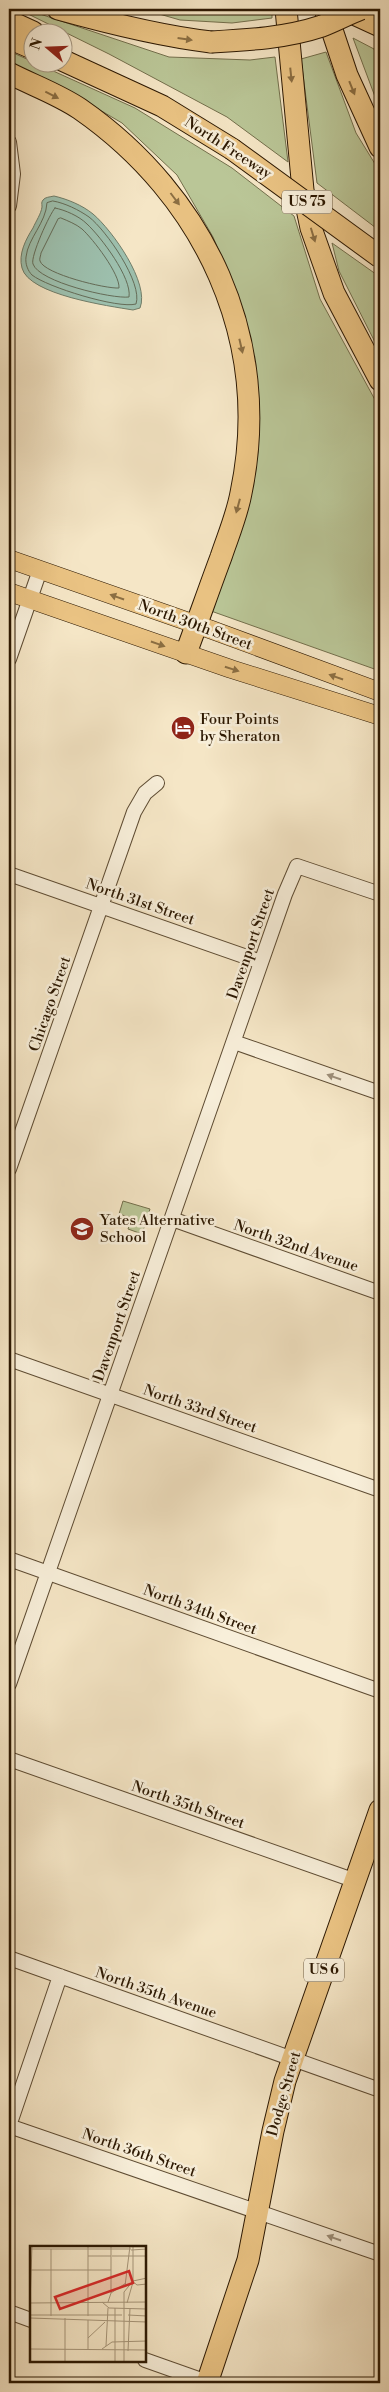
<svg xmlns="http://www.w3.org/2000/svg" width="389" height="2392" viewBox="0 0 389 2392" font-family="'Libre Bodoni',serif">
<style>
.green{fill:#bac697;stroke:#736f4c}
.water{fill:#9dc0ae;stroke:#707d69}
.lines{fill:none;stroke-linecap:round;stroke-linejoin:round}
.shore{stroke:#646c58;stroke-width:1}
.minor-casing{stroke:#5e4c33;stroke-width:16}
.major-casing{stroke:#2c1802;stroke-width:19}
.highway-casing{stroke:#2c1802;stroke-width:23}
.minor{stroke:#f8efda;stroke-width:14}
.major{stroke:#eac383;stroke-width:18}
.highway{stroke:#eac383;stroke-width:21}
.highway-bridge-casing{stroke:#2c1802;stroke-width:23;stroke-linecap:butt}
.highway-bridge{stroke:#eac383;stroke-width:21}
.oneway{fill:#8b6e42}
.oneway2{fill:#9c8e79}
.labels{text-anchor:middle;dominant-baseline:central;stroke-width:5;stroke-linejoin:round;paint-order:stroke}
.shield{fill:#f8efda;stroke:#695843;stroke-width:1}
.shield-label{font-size:14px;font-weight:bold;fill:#2c1802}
.street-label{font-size:15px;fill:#2c1802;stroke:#f8efda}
.poi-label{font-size:15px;fill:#2c1802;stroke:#f8efda;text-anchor:start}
.inset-road{fill:none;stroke:#a59478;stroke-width:1}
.view{fill:#d62828;fill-opacity:0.15;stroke:#d62828;stroke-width:2.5}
.inset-edge{fill:none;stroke:#2c1802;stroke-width:2.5}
</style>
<rect width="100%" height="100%" fill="#f5e6c6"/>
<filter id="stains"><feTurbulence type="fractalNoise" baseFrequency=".004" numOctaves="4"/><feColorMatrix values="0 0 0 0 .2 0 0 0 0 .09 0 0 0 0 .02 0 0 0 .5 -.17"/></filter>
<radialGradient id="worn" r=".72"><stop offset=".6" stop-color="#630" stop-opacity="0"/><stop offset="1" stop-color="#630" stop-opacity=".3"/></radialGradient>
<path class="green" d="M18 9H25L169 57 250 60 275 57 288 162 227 117 109 54Z
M142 9H272V18L232 23 180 20Z
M353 38 374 49 380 62V110Z
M9 51 135 108 232 168 294 216 320 299 380 409V671L211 611 257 379 238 296 213 237 177 175 122 123 59 86 9 62Z
M326 52 356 133 380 172V231L317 183 301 59Z
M332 243 380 277V352L339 271Z
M123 1201 150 1209 142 1234 128 1229 132 1218 119 1214Z"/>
<path class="water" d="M54 196C67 199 82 205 93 214 112 230 150 283 140 308L133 310C109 306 29 295 22 268 18 254 26 239 33 228 36 221 41 214 42 207 42 203 41 203 43 200 45 197 50 197 54 196Z"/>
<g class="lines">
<path class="shore" d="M53 201C65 203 79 210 89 217 106 230 143 283 136 304 118 309 47 287 32 275 28 271 25 264 26 257 28 238 46 223 47 203Z
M55 208C65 210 79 216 87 224 101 237 132 278 129 297 112 299 39 282 33 264 30 257 50 213 55 208Z
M61 218C68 221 76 224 82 229 93 239 120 274 119 288 106 289 44 274 40 261 39 259 41 255 41 253L58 219Z"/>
<g class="minor-casing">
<path id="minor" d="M9 142 13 174 9 206
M9 659 40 570
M9 874 261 962
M234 1042 380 1093
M9 1169 134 812 145 793 157 783
M172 1219 380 1293
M9 1359 380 1490
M9 1559 380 1691
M9 1684 285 894 297 866 380 894
M9 1759 356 1881
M9 1958 380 2090
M9 2126 380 2254
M9 2126 60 1976
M9 2312 31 2320
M145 2360 210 2383"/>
</g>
<g class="major-casing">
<path id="major" d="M9 559 212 630 380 692
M9 592 231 669 380 716"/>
</g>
<g class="highway-casing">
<path id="highway" d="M58 9C108 23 159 36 211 42
M286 9 303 190 311 228 334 293 380 380
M325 9 347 75 380 147
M343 9 380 26
M9 21 33 32
M9 38 32 48
M62 60 162 106 232 149
M9 73C32 85 58 94 80 109 205 196 273 340 241 493 237 515 228 536 221 557 209 589 198 621 186 653
M207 2383 248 2260 273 2131 285 2081 380 1810"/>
</g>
<use href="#minor" class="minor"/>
<use href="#major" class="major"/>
<use href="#highway" class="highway"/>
<g class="highway-bridge-casing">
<path id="highway-bridge" d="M211 42C248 40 286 38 322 26 335 21 348 14 361 9
M232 149 380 257"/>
</g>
<use href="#highway-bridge" class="highway-bridge"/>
</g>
<defs><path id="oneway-solid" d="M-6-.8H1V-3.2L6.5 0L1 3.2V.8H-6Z" transform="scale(1.25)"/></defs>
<g class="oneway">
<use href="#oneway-solid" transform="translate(185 39) rotate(8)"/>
<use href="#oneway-solid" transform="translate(291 75) rotate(84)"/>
<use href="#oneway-solid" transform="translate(352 88) rotate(68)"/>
<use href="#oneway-solid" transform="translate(52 95) rotate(27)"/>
<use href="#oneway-solid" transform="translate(175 199) rotate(53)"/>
<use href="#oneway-solid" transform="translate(313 235) rotate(73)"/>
<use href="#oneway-solid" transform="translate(241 346) rotate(77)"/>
<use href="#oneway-solid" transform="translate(238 506) rotate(105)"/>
<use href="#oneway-solid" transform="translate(117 597) rotate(-161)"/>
<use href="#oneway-solid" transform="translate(158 644) rotate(19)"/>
<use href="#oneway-solid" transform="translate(232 669) rotate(18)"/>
<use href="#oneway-solid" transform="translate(336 677) rotate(-161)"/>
</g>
<g class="oneway2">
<use href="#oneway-solid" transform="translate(334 1077) rotate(-161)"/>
<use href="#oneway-solid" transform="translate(334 2238) rotate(-161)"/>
</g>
<defs>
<g id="hotel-disc" transform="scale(1.25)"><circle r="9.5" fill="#8f2418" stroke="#f8efda"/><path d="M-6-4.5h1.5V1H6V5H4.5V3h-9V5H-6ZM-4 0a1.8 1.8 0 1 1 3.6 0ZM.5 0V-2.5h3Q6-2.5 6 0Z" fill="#fff"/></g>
<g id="school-disc" transform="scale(1.25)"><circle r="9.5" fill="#8f2418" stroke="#f8efda"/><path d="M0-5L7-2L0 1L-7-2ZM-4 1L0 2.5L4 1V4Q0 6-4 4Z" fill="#fff"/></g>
</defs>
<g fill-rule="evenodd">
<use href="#hotel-disc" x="183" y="728"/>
<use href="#school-disc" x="82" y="1229"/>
</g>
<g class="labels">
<g class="shield">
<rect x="282" y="190.5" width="50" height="23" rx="4"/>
<rect x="304" y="1958.5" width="40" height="23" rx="4"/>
</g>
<g class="shield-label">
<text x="307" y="202">US 75</text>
<text x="324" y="1970">US 6</text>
</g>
<g class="street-label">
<text transform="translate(228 148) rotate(33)">North Freeway</text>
<text transform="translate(195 625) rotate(20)">North 30th Street</text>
<text transform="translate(140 902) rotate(19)">North 31st Street</text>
<text transform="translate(251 944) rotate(-71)">Davenport Street</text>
<text transform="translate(50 1004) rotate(-71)">Chicago Street</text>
<text transform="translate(296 1246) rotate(19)">North 32nd Avenue</text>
<text transform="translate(117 1326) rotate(-71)">Davenport Street</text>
<text transform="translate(200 1409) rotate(19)">North 33rd Street</text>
<text transform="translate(200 1610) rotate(20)">North 34th Street</text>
<text transform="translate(188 1805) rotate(19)">North 35th Street</text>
<text transform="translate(156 1993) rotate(19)">North 35th Avenue</text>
<text transform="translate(284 2094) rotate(-74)">Dodge Street</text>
<text transform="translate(139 2153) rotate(19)">North 36th Street</text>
</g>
<g class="poi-label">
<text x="200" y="719">Four Points<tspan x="200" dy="17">by Sheraton</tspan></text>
<text x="100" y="1220">Yates Alternative<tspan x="100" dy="17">School</tspan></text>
</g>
</g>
<g transform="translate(30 2246)">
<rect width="116" height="116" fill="#f5e6c6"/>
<path class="inset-road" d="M0 3H101M101 4 117 3M58 10H81M82 10H117M0 24H81M101 34 107 39 117 38M95 40 100 0M81 47 96 37M72 56 79 62 117 63M78 56 81 47V0M0 57 2 0M0 57 117 56M97 57 103 36V0M0 69H92M98 69 117 70M21 70V3M58 70V0M0 72 117 76M58 74V104M58 92 75 76M76 100 78 62M0 103 117 104M72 103 82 96 117 95M98 105 100 62M35 116V72M85 116V62M94 116V46L103 35 117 32"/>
<path class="view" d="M99 25 103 37 30 63 25 51Z"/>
<rect width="116" height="116" class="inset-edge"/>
</g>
<rect width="389" height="2392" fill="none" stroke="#f5e6c6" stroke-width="30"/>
<rect x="10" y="10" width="369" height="2372" fill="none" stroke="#2c1802" stroke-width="2.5"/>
<rect x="15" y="15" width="359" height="2362" fill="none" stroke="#2c1802"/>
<g transform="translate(48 48) rotate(289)"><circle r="24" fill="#f8efda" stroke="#a69984"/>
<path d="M0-4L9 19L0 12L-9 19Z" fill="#8f2418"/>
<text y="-8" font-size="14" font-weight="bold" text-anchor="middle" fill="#2c1802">N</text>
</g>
<rect width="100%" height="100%" filter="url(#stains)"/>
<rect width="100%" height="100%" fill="url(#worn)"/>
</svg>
